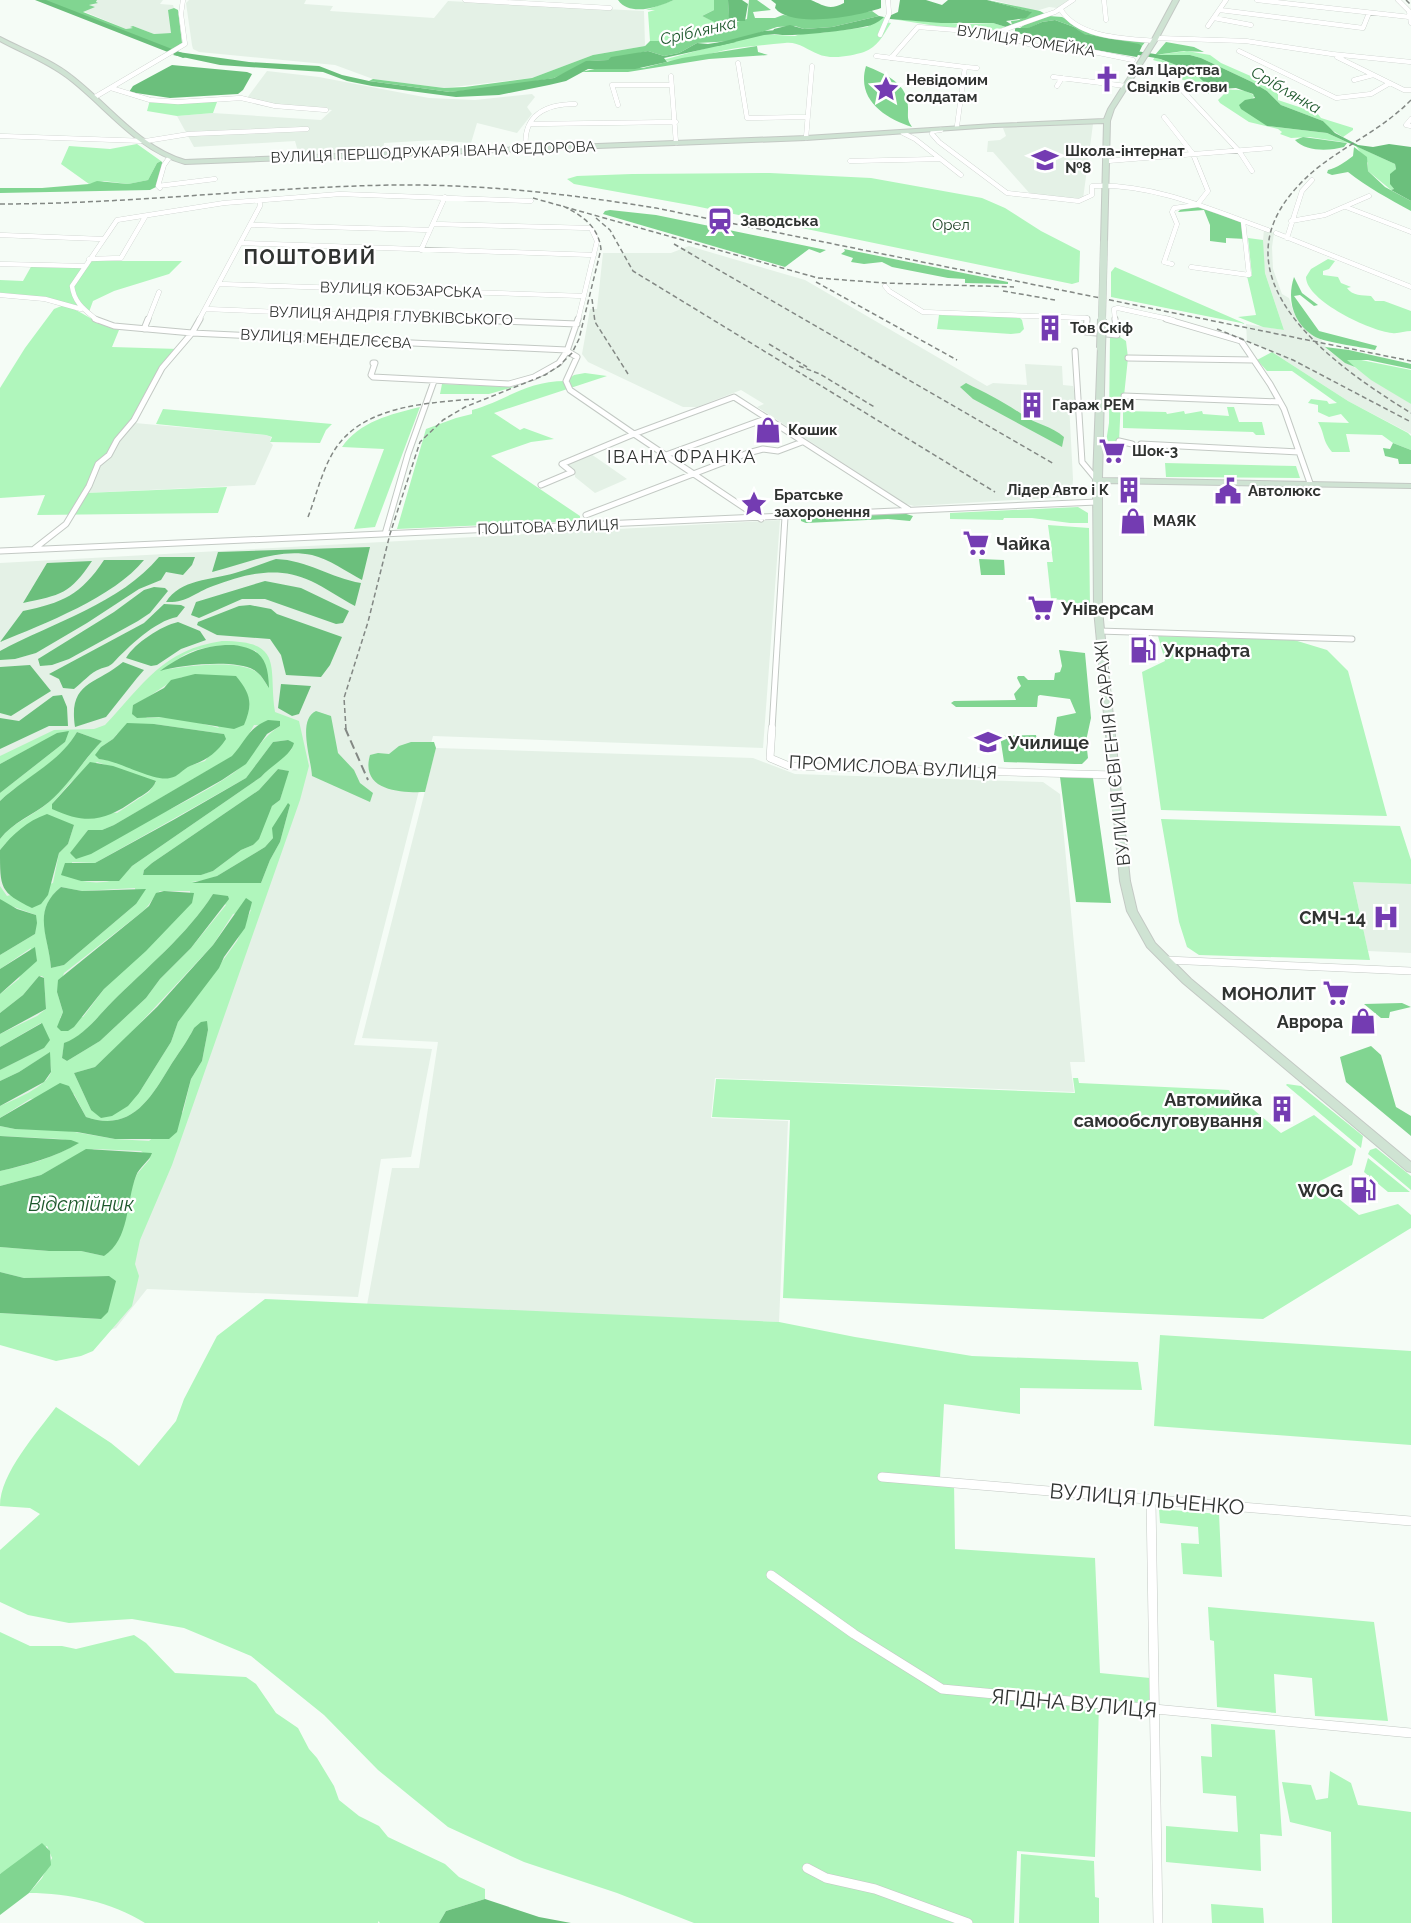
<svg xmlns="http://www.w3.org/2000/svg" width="1411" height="1923" viewBox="0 0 1411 1923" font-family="Raleway,sans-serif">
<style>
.built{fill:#e4f1e6}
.green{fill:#b0f6bc;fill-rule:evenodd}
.forest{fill:#81d591}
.water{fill:#6bbf7c}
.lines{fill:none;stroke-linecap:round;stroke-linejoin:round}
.river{fill:#6bbf7c;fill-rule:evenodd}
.street-far3-casing{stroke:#c3c9c4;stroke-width:5}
.street-far2-casing{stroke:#c3c9c4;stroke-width:7}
.street-far1-casing{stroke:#c3c9c4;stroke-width:8}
.street-casing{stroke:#c3c9c4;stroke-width:10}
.secondary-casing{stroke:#c3c9c4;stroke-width:2}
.street-far3{stroke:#fff;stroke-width:4.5}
.street-far2{stroke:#fff;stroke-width:5}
.street-far1{stroke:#fff;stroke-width:7}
.street{stroke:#fff;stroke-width:9}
.secondary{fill:#cfe3d3;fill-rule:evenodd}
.rail-far1{stroke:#838884;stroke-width:1.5;stroke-dasharray:5 3;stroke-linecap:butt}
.rail{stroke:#838884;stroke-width:2;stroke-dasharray:9 4.5;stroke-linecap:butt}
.secondary-bridge-far1-casing{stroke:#c3c9c4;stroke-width:8;stroke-linecap:butt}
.secondary-bridge-casing{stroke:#c3c9c4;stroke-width:10;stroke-linecap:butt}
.secondary-bridge-far1{stroke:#cfe3d3;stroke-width:7}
.secondary-bridge{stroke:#cfe3d3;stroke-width:8}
.labels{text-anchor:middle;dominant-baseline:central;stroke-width:4.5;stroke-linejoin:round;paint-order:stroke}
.far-street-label{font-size:15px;fill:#303331;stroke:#fff}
.far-poi-label{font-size:15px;font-weight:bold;fill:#303331;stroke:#fff;text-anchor:start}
.far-park-label{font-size:15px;fill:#183b20;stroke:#fff}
.far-water-label{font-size:16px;font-style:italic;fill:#1e592d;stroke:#fff}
.far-quarter-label{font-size:18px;letter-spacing:1.5px;fill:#303331;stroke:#fff}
.poi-label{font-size:18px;font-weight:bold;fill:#303331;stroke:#fff;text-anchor:end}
.street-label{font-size:18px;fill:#303331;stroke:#fff}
.far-district-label{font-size:20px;font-weight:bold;letter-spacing:1.5px;fill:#303331;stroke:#fff}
.water-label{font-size:20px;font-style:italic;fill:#1e592d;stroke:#fff}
.near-street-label{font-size:21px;fill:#303331;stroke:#fff}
</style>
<rect width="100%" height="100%" fill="#f5fcf6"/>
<path class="built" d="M97 0H163L160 4 173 5 174 8 171 9V33L154 34 133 26 135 28 126 29 83 11 93 7 89 5 96 4Z
M189 0H306L304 4 333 6 330 11 434 18 448 1 644 11 645 46 593 55 532 78 444 88 373 79 335 65 199 52 193 49 192 45 186 3Z
M993 0H1069L1057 8 1049 7 1036 11Z
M267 71 319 77 429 98 475 100 532 94 535 97 527 107 532 114 517 133 477 123 471 143 436 140 384 143 383 152 299 155 295 141 194 147 177 116 213 113 321 120 332 110 269 104 247 98Z
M1093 124 1083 199 1032 196 993 152H987L988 141 1000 140 1006 136 1003 128 1012 125Z
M1264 229 1274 233 1272 247 1273 269 1282 294 1289 298 1294 313 1312 336 1320 338 1329 351 1411 404V434L1348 401 1272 352 1247 341 1246 324 1284 330 1265 273 1262 252Z
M689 246 805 280 987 386 993 383 1027 385 1025 364 1062 366 1063 385 1073 386 1076 402 1069 403 1073 479 1072 493 1065 497 914 506 906 504 762 410 757 407 764 404 741 390 697 407H683L588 362 582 354 590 309H597L603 253H671Z
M135 423 266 435 271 437 270 442 273 445 255 485 85 493 91 477 113 445Z
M591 454 627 479 595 493 575 477V471L566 465Z
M780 520 763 748 433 736 354 1045 432 1049 411 1157 381 1159 358 1297 147 1289 116 1328 76 1342 0 1312V563Z
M436 748 753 758 795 774 1043 782 1060 794 1085 1062H1070L1074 1092 715 1078 711 1118 788 1121 779 1322 367 1305 392 1168H419L438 1042 362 1038Z
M1353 882 1411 884V953L1368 951Z"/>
<path class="green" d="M674 0H714V10L702 16 728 28 674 41H650L648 12 655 10H646Z
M884 17 887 18 885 22 891 23C883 35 878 47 864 52 851 56 831 60 818 54 808 50 797 41 785 43 766 45 745 46 726 50 711 53 677 64 663 60L758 34 795 36 803 33H819L867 27Z
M892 19 966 24 993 23 1006 27 993 30 955 27V29Z
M1187 51 1210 55 1221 63 1271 85 1278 94V100L1317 113 1321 118 1353 128V130L1343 137 1330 129 1323 121 1281 105 1267 91 1252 82 1201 58 1190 55H1155Z
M1155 57C1167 62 1179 65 1191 71 1201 77 1208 83 1219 88 1232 92 1241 86 1255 96L1252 99 1256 117 1267 126 1327 133 1349 143 1309 137 1291 138 1280 134 1282 132 1278 129 1249 122 1220 103 1218 100 1224 94 1221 92 1207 94 1213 89 1180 79 1175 74 1180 71 1167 64 1153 60Z
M150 100 217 102 213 113 177 116 147 111Z
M137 144 161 161 157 163 148 180 128 184 104 181 89 184 61 164 69 146 110 149Z
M1356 146 1395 164 1396 169 1391 174C1390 180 1390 184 1394 189L1391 190 1368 171V163Z
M770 173 871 178 982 198 1005 208 1041 231 1080 251 1079 282 1072 284 695 206 574 184 567 179 577 176 632 174Z
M1248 238 1263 240 1265 273 1284 330 1263 327 1238 317 1256 315 1247 276H1252Z
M1328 259 1335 261 1329 269 1323 271V275L1338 277 1341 283 1351 287 1347 288C1352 296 1363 295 1371 296L1375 301H1384L1411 311V331C1405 331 1398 334 1392 333 1371 331 1306 301 1306 277L1311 269Z
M88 261H182L169 274 114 291 93 301 89 312 64 303 0 295V280L23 281 32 265 84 266Z
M1115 267 1246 324 1111 297V272Z
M64 305C84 312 99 326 119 330L112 347 179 349 168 360 109 455 98 464 86 493 227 487 218 513 37 515 45 495 0 498V388L25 348 54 309Z
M939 315 1019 317 1022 320 1024 329 1020 333 1011 334 937 329Z
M1117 335 1126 341 1128 358 1124 396 1121 400 1119 441 1106 442 1109 423 1110 336Z
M1272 352 1348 401 1408 433 1411 436V450L1393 443 1382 435 1346 434 1350 452H1332C1322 440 1325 434 1318 422L1349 423 1341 414 1329 417 1318 412V405L1308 403 1311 399 1327 401 1329 404 1337 403 1292 371H1267L1257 360Z
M1351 358 1411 370V404L1371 380 1346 360Z
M585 373 607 376 494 413 520 430 524 428 554 439 531 442 491 456 580 516V521L397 529 426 429 456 418 472 414V410C508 400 525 381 566 381L574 375Z
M442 384 514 387 489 394H440Z
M420 407 375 527 354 529 384 449 342 447C359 422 391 414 420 407Z
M1227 407H1234L1239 422H1262L1265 435H1256L1253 432 1123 428V411L1166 412 1167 414 1184 411 1185 414 1202 411 1203 414 1229 416Z
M163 409 332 424 326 430 320 443 270 442 272 437 266 435 156 424Z
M1165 463 1296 466 1300 478 1166 477Z
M1078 507 1088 513V523H1070L1032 518H1004L1003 520 950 519V513Z
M1048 525 1089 528 1090 609 1063 608 1062 600 1051 599 1047 562H1053Z
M1158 636 1294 640 1327 650 1348 671 1387 816 1161 810 1142 672 1165 661Z
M222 641C285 641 268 666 275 712L299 721 309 766 300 800 172 1165 140 1240 135 1264 139 1276 132 1306 93 1351 81 1356 56 1361 0 1345V1313L100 1319 109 1276 24 1278 0 1272V1247L49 1251H81L104 1256 137 1174 150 1159 141 1151 94 1149 64 1162 41 1175 0 1186V1171C26 1165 55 1158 78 1143L61 1139 0 1136V1126L15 1129 63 1130 115 1139 149 1141 183 1112 191 1079 202 1061 208 1030 194 1028C187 1042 177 1055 169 1068 149 1101 130 1132 86 1117L74 1094 30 1099 0 1118V1106C13 1100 47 1087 51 1072 52 1067 49 1058 49 1053L19 1072 0 1081V1070L44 1048 41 1023 0 1047V1034L37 1016 46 1009 44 978 42 976H39L23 995 0 1013V994L19 979 31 948 0 969V955L35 934 36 915 3 903 0 899V886L7 896 53 883 59 853 68 844 74 825 6 843 0 850V839C13 822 33 816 49 802 69 784 83 761 102 741L77 732C60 763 24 778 0 801V793L65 742H41L0 764V756L54 730 94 729 105 725C144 684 162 650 222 641ZM234 645 256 651 268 687C264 680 260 673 253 670 232 660 191 666 169 669 183 648 210 646 234 645ZM182 677 219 728C196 722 171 715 147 718L133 705C151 698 164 683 182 677ZM154 724 224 734 205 761 186 767 180 773 130 767 114 761 99 759 101 747 113 739 117 734ZM254 725 280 726C259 739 252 760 232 774 182 808 125 829 70 854L88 830H102L114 825 233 756 244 743ZM288 740 292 749 269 768 261 777 132 866C129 869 125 874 121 877 109 884 86 884 74 878L72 862 95 863 246 778 273 742ZM97 762 156 782 149 792 117 813 52 804 70 783ZM278 769 288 771 280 800 272 806 253 845 241 850 213 871 200 875H143L144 870 152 863 259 790ZM290 805 280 842 270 860 261 883 191 882 207 880 217 876 265 847 273 838ZM61 887 82 891 135 888 136 904 64 965 51 968C49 937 32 910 61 887ZM160 891H190L191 903 104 989 83 1017 60 1018 63 1012 57 992 64 973 142 912C150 906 152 897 160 891ZM213 894 226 905 191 948 160 979 146 998 100 1041 67 1061 62 1058 64 1044C84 1036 98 1016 112 1002 145 969 188 934 213 894ZM251 910 237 941 178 1022 171 1042 139 1093 91 1110 74 1073 95 1067 130 1034 213 945 233 914Z
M1161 819 1400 826 1411 860V884L1353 882 1370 960 1199 955 1187 947 1179 922Z
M1073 1078H1078L1079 1083 1229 1090 1237 1107 1248 1105 1281 1133 1314 1115 1356 1149 1352 1165 1318 1182 1359 1215 1398 1204 1411 1215V1228L1263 1319 783 1298 790 1120 712 1117 716 1079 1075 1093Z
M1287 1084 1301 1086 1363 1136 1361 1148 1286 1085Z
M1376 1148 1411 1176V1190L1368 1154 1370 1150Z
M1368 1158 1410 1192H1388L1364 1172Z
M265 1299 779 1322 855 1337 972 1356 1138 1362 1142 1390 1020 1388V1414L944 1404 940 1478 954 1481 955 1549 1095 1558 1100 1673 1150 1678 1152 1708 1099 1703 1095 1857 1017 1851 1014 1923H694L617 1893 524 1862 448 1827 378 1770 324 1715 251 1656 184 1628 132 1619 69 1623 28 1615 0 1602V1550L40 1514 30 1508 0 1506C0 1473 37 1433 56 1407L111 1443 139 1466 176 1421 184 1399 217 1336Z
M1160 1335 1411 1351V1445L1154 1426Z
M1159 1509 1219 1514 1222 1577 1183 1574 1181 1543 1199 1544 1198 1527 1160 1523Z
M1208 1607 1374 1622 1388 1721 1315 1716 1312 1678 1274 1674 1276 1713 1217 1707 1214 1641 1210 1640Z
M0 1632 30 1646H62L76 1649 134 1635 146 1643 175 1673 246 1677 256 1684 276 1713 298 1728 309 1749 317 1758 334 1786 339 1800 359 1816 379 1826 388 1837 445 1864 459 1877 485 1889V1899L446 1911 439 1923H380L378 1921V1923H145C112 1902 68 1893 29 1893L42 1878 52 1858 47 1846 0 1874Z
M1211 1724 1275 1730 1282 1836 1260 1834 1261 1871 1166 1862V1826L1238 1832 1236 1796 1203 1793 1201 1756 1212 1757Z
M1330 1771 1351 1783 1358 1805 1411 1812V1923H1332L1331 1832 1290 1822 1282 1782 1311 1785 1316 1800 1328 1798Z
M1021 1854 1094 1861 1095 1897 1099 1898V1923H1019Z
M1211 1904 1263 1908 1264 1923H1212Z"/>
<path class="forest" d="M39 0H97L96 2 98 3 89 5 95 7 83 12 126 29 133 28 130 27 133 26 154 34 171 33 168 10 174 8 178 10 182 43 172 50Z
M618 0H674C658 7 630 17 618 0Z
M714 0H728L729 16 736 22 747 19 749 0H757L771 10 753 12 755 18H775L783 15 816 19 872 11 879 16 832 27 804 29 795 26 777 27 735 41 697 43 679 53 664 56 648 51 608 60 590 61 554 78 494 88 450 92 369 81 373 79 444 88 465 87 532 78 593 55 645 46 650 41H674L726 28 702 16 714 10Z
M987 0 1040 11 1049 16 1062 17 1087 30 1146 41 1142 46 1083 34 1074 27 1055 20 1042 22 1029 28H1020L1027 23 1012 25 1011 21 1019 20 1031 12Z
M1166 42 1194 47 1204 52 1184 51 1155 55Z
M757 46 758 52 768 55 709 59 628 72H581L599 68H643L682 58Z
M866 66C886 74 909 84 908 109 908 117 907 120 912 127 885 118 856 100 866 66Z
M1303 137 1347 143 1344 147C1329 151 1306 152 1295 140Z
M1354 147 1367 157 1368 171 1385 187 1411 201V211C1389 199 1367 187 1348 172L1332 175 1327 173 1328 170C1337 168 1345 162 1353 156Z
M161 161 164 165 158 186 150 190 0 193V188H42L89 184 97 181 128 184 148 180 157 163Z
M1195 206 1243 221 1246 239 1226 238V243L1210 241V225L1204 210 1178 212 1182 208Z
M610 210 656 215 826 250 820 253 809 249 785 267 603 214 605 211Z
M844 249 1008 282V284L965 283V279L948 278 892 267 882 262 864 264 851 262 853 258 841 254 845 251Z
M1294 277 1302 293 1318 305 1314 306 1300 295 1294 296 1319 331 1377 346 1375 350C1362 347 1320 342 1312 335 1292 321 1287 298 1294 277Z
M1325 347 1349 350 1407 363 1411 364V369L1368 360H1347L1355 367 1345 363Z
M966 383C986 393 1004 402 1023 415 1035 424 1052 426 1064 437L1062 447 973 399 960 387Z
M1393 443 1411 450V464H1399L1398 459 1385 456 1383 448 1390 449Z
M864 513H903L913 516 910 521 888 519 806 523 801 521V517Z
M979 559 1004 560 1005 575H981Z
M1059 650 1085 653 1091 718 1086 741 1088 758 1082 764H1075L1004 762 1000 736 1036 735 1039 749 1059 750 1062 738 1054 735 1057 717 1076 713 1070 699 1040 695 1038 696 1037 707H956L951 703 954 701 1016 700 1014 694 1021 686 1017 678 1018 676H1024L1028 680H1054L1055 673 1060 672 1062 666Z
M316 711 331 716 338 753 354 770 360 783 373 793 370 802 312 776C311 758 297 720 316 711Z
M411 742H434L436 748 425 792C399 793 360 790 370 755L378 753 389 754 399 746Z
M1060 777 1093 778 1111 903 1076 902Z
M1402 1003 1411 1007 1390 1012 1389 1018H1381L1364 1004Z
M1371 1046 1381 1055 1396 1107 1411 1116V1136L1346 1082 1340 1057Z
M42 1843 50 1851 51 1865 29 1893 0 1915V1874Z"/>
<path class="water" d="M728 0H742L748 4 745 21H729Z
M771 0C780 0 804 0 811 0 823 5 829 11 844 3V0H881V8C860 16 791 29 775 8L776 4Z
M900 0H926L942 5 948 0H987L1032 12 1026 18 1006 21 1012 25 1006 27 993 23H941L890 19 889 16 898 12Z
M879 16 884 17C881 20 874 25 868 26 851 30 782 39 772 33L774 29 790 25 804 29 832 27Z
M1055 20 1074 27 1084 34 1139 44 1142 46 1137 57 1083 48 1078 44 1043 41 1015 32V28H1028L1042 22Z
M733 40 736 42 664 58 667 62 635 69H588L566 81 549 85 499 95 456 97 372 86 347 81 323 72 220 65 173 55 178 52 249 62 319 66 342 75 369 81 450 92 554 78 586 61 608 60 611 57 648 51 664 56 679 53 697 43 708 44Z
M1155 55H1190L1201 58 1252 82 1267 91 1281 105 1323 121 1335 133 1358 145 1373 147 1389 144 1411 147V201L1391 190 1394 189 1390 184V174L1396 169 1395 164 1327 133 1267 126 1241 109 1239 105 1245 100 1255 98 1253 94 1236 88 1221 89 1203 81 1192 71 1155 57Z
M172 65 247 72 252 74 243 90 238 94 170 98 129 92 133 86Z
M370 547 362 580C347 572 329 559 312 555 277 548 245 564 212 572L218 552Z
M159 557H195L192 565 183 575 166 572 161 580 139 589 87 623 36 653 15 659 0 660V651C52 623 121 603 159 557Z
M276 559C307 560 331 578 361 583L355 606C340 598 326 588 311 581 278 565 245 574 213 586 194 593 187 603 166 602 180 579 212 580 235 573 249 569 263 563 276 559Z
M104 560H144C114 597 44 624 0 642L23 611C62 603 81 595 104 560Z
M92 561C70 594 61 595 23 603L47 563Z
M265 581 301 588 349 611 343 623 336 624 265 599H242L199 618 191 615 196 602Z
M154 587 165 588 168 591 150 613 138 621 69 659 52 665 40 666 38 659 114 612 144 590Z
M164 604 181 605 185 607 177 617C155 621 128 647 113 663 109 667 105 667 100 669 91 672 82 683 74 689L63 688 59 679 49 674 144 623Z
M250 605 271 609 277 614 342 637 330 665 321 677 286 675 281 655 270 639 217 635 197 625 198 622 239 606Z
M178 622 200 631 206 640 181 649 157 665 151 666 126 658C135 643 161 626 178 622Z
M234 645C263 649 268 661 269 688 265 682 261 674 254 670 235 659 181 665 160 671 183 654 205 644 234 645Z
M123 662 144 670 137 678 106 717 75 727C68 681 96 685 123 662Z
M30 665 51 691 11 716 0 713V667Z
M195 674 236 676C251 694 253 704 244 725L234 729 159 717 137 718 132 714 133 705 164 688 171 680Z
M281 684 311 686 299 714 292 716 278 708Z
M62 695 67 707 68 726H49L0 749V718L19 721 53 696Z
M268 720 280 721V726L267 734 246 764 222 780 91 854 76 859 70 853 88 830H102L114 825 232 756C246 741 248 728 268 720Z
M127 723 154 724 224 734 226 739C216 754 206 760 190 766 183 769 178 777 170 778 153 782 120 761 99 759L95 755 101 747 113 739Z
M69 731 65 742 0 793V764L57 733Z
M77 732 102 741C83 760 70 784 49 802 33 815 13 822 0 839V801C24 778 60 762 77 732Z
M288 740 294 743C291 756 270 766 261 777L132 866 119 881H81L61 875 65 863H95L175 819 246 778 273 742Z
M90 762 113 766 156 781C152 791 144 794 135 800 105 821 87 825 52 809V804Z
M278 769 289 771 280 800 272 806 259 839 253 845 241 850 213 871 201 875H143L144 870 152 863 259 790Z
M288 803 290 805 280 842 270 860 261 883H192L217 876 265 847 273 838 272 828Z
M47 814 74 825 68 844 59 853 48 895 41 904 32 908C0 892 0 889 0 850 13 834 27 821 47 814Z
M61 887 82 891 146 889 136 904 64 965 51 968C49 937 31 911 61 887Z
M164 891 194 893 192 903 146 951 104 989 74 1027 68 1031H61L57 1027 63 1012 57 992 58 980 142 912 149 906 156 893Z
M213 894 228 896 229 899 191 948 160 979 146 998 100 1041 67 1061 62 1058 64 1043C84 1036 98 1016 112 1002 145 969 188 934 213 894Z
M246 898 252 902 245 928 224 957 219 968 178 1022 171 1042 139 1093 128 1106 112 1116 101 1118 91 1110 74 1073 95 1067 157 1007 213 945Z
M0 899 17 909 36 915 37 923 35 934 0 955Z
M35 947 37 961 0 994V969Z
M39 976 44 978 46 1009 0 1034V1013L23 995Z
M207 1021 208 1030 202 1061 191 1079 177 1132 169 1139H115L77 1132 15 1129 0 1126V1118L60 1083 69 1086 86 1117C130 1132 149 1101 169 1068 177 1055 187 1042 194 1028L201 1022Z
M42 1023 50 1040 44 1048 0 1070V1047Z
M50 1052 51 1072 44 1082 0 1106V1081L19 1072Z
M0 1136 71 1140 79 1143C56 1157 26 1165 0 1171Z
M86 1149 152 1153C149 1162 139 1167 136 1176 126 1202 130 1239 104 1256L81 1251H49L0 1247V1186L41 1175Z
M0 1272 24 1278 109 1276 116 1281 108 1312 101 1319 0 1313Z
M485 1899 539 1917 571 1923H439L446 1911Z"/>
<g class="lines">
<path class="river" d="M35 0H46L190 56 183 58Z
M790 29H793V33L764 35 718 46 714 44 764 31Z
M1118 48 1173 57 1177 59 1173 61 1121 52 1117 50Z"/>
<g class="street-far3-casing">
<path id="street-far3" d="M465 0 610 8
M1104 0 1106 20
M1257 0 1410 17
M1398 0 1409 11 1411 23
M1061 10C1079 38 1124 38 1154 41
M1220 10 1363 28 1369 13
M1214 18 1251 25
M1208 26 1226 0
M995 33 1055 12 1073 0
M880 35 889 14 888 0
M1156 38 1246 41 1332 54 1411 62
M1239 51 1336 98 1371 94 1390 83
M876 56 965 67
M1337 57 1404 90H1411
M891 58 918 27 995 33 1032 45 1094 52 1133 60
M738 63 747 118 806 117
M671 76 676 143
M1053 77 1126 86
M1354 80 1373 75
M1163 85 1181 89 1239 151 1252 171
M1057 86 1062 78
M111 88 150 100 178 102 241 98 275 106 326 110
M95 97 185 44 181 14 183 0
M618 105 612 85H670
M1164 117 1193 154 1208 191 1197 205 1174 208 1172 212 1177 224 1164 262 1172 264
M1411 119 1406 125 1411 126
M531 124 676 122
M957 126 965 67 977 68
M941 130 933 131 932 134 939 142 1007 193 1079 201 1092 195V186C1153 183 1212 210 1268 230
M903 133 915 139 961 175
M0 136 146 141 189 134 307 129
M806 138 812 66
M526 149C522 115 546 104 575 104
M850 161 939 159
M1107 161 1270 148
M158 186 215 179
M160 188 158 186 164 165 169 158
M1346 207 1411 232
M1291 221 1325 215 1369 196
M433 224 591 228 597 241 578 320
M250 225 430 230
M1276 233 1411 287
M0 235 102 239
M1287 238 1302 191 1312 180
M240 243 594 255
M421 250 445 197
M89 259 121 258 145 217
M0 264 84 266
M1191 267 1249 275 1243 221
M219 284 584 296
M885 286 889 291 923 312 1087 318V320
M0 295 45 299 81 309
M206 309 486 320
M97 320C85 310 74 303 72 286L117 220 224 203 340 194 531 201
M148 320 159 292
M199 320 260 206V201
M1115 320 1114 309 1118 308 1173 320"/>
</g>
<g class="street-far2-casing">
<path id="street-far2" d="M95 319 114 326 192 333 567 350
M449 319 577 324
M1087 319 1086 332 1117 335 1115 319
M1166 319 1241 341 1270 384 1284 409 1310 483
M144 329 148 319
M1075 351 1082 462 1097 480
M1128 358 1253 360
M373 363H375L371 375 373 377 509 384 534 377 559 363 567 351 578 319
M1124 396 1280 402
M1119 441 1132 444
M1141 444 1299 452
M666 455 765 419
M541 485 572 472 562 464 634 434 570 390 566 381 577 357 567 351
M586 515 748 453 763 449 778 451 802 442
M761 519 634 434 734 397 908 509
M385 534 408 454 434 381
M34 549 66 524 89 486 98 464 109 455 117 440 134 420 162 368 192 333 200 319
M0 551 1097 502
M1099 631 1352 639
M772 729 785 517"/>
</g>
<g class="street-far1-casing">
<path id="street-far1" d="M772 728 770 758 789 766 1114 775
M1167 960 1411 971"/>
</g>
<g class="street-casing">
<path id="street" d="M882 1477 1411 1521
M1151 1501 1158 1923
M771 1575 854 1634 942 1689 1411 1733
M807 1868 826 1878 875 1889 968 1923"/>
</g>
<g class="secondary-casing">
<path id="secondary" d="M1173 0H1179L1157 41 1114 109 1110 121 1107 242 1104 244 1101 242 1104 123 994 127 806 140 185 164C136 151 105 106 66 77 46 62 22 53 0 41V37L2 38C25 50 51 59 71 75 108 103 140 147 185 160L806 136 994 124 1104 119 1108 109 1151 41Z
M1098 346 1105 348 1102 478 1411 484V488L1102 483V610L1130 881 1137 911 1155 943 1191 979 1411 1162V1172L1407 1171 1183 983 1147 947 1127 911 1120 881 1094 610 1093 480Z"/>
</g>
<use href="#street-far3" class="street-far3"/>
<use href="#street-far2" class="street-far2"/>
<use href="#street-far1" class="street-far1"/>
<use href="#street" class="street"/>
<use href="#secondary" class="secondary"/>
<path class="rail-far1" d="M1406 0 1411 5
M1411 100C1377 135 1330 151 1299 185 1209 279 1336 367 1411 413
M533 198 818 278 885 283 1014 287
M0 204C132 204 263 187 394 185 482 184 569 194 656 208L1411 361
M596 218 610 230 633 271 995 492
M674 244 1054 464
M816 282 957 360
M1003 291 1055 300
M592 299 595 322 628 374
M1217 329 1293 360 1411 422
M769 344 807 367
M799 366 820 374 876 408
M308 517C317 494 323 465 338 445 368 405 429 403 474 399
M346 729 344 698 368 622 390 534 420 442 443 420 465 407 545 375 559 366 572 353 579 339 601 249C598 225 581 215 561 205"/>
<path class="rail" d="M345 728 368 780"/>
<g class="secondary-bridge-far1-casing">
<path id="secondary-bridge-far1" d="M1102 320 1104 242"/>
</g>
<g class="secondary-bridge-casing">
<path id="secondary-bridge" d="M1101 348 1102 319"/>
</g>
<use href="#secondary-bridge-far1" class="secondary-bridge-far1"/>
<use href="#secondary-bridge" class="secondary-bridge"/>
</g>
<defs>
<g id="church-bare" transform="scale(2.07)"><path d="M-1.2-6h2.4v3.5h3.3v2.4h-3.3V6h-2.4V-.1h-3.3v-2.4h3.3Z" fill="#743cb2" stroke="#fff" stroke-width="2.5" paint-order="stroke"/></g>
<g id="sight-bare" transform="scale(2.07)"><path d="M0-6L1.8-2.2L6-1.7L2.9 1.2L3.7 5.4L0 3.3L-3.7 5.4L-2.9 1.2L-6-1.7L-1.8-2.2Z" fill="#743cb2" stroke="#fff" stroke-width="2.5" paint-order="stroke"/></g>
<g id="school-bare" transform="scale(2.07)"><path d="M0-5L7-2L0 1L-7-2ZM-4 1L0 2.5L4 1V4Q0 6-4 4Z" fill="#743cb2" stroke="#fff" stroke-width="2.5" paint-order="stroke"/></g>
<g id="station-bare" transform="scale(2.07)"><path d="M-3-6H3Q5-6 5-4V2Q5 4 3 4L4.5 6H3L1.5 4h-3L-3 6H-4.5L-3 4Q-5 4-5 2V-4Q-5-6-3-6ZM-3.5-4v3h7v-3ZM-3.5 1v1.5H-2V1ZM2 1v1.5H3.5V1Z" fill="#743cb2" stroke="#fff" stroke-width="2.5" paint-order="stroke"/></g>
<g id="building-bare" transform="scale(2.07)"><path d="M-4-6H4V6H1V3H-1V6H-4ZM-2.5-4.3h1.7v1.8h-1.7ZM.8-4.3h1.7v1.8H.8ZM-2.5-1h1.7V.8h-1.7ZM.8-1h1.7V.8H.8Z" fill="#743cb2" stroke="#fff" stroke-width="2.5" paint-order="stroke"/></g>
<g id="shop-bare" transform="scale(2.07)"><path d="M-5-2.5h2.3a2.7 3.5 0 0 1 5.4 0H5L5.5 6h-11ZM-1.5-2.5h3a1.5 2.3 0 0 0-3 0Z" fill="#743cb2" stroke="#fff" stroke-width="2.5" paint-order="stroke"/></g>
<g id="supermarket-bare" transform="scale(2.07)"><path d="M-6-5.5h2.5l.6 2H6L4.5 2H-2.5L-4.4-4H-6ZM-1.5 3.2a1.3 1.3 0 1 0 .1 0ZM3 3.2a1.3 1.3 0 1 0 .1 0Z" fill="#743cb2" stroke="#fff" stroke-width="2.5" paint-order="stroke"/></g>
<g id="civic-bare" transform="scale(2.07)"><path d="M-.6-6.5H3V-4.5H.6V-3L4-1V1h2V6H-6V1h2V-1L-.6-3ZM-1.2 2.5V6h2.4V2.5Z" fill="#743cb2" stroke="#fff" stroke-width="2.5" paint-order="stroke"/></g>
<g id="fuel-bare" transform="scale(2.07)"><path d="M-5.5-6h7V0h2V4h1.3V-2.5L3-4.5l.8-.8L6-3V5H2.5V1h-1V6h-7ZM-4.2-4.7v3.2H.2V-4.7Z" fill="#743cb2" stroke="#fff" stroke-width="2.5" paint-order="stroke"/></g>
<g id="hospital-bare" transform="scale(2.07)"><path d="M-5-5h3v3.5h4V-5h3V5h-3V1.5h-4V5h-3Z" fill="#743cb2" stroke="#fff" stroke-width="2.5" paint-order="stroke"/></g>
</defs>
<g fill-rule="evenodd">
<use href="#church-bare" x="1107" y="79"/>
<use href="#sight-bare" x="886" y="89"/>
<use href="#school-bare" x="1045" y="160"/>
<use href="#station-bare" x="720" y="221"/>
<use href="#building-bare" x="1050" y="328"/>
<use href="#building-bare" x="1032" y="405"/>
<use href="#shop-bare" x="768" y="430"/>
<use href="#supermarket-bare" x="1112" y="451"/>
<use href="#building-bare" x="1129" y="490"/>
<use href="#civic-bare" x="1228" y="491"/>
<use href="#sight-bare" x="754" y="504"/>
<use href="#shop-bare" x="1133" y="521"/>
<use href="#supermarket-bare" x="976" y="543"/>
<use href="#supermarket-bare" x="1041" y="608"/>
<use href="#fuel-bare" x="1143" y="650"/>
<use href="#school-bare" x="988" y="742"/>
<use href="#hospital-bare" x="1386" y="917"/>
<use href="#supermarket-bare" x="1336" y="993"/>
<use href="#shop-bare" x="1363" y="1021"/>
<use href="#building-bare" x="1282" y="1109"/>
<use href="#fuel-bare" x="1363" y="1190"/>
</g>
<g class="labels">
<g class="far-street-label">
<text transform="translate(1026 41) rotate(9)">ВУЛИЦЯ РОМЕЙКА</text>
<text transform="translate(433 152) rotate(-2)">ВУЛИЦЯ ПЕРШОДРУКАРЯ ІВАНА ФЕДОРОВА</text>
<text transform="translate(401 290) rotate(2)">ВУЛИЦЯ КОБЗАРСЬКА</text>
<text transform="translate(391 316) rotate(2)">ВУЛИЦЯ АНДРІЯ ГЛУВКІВСЬКОГО</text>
<text transform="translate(326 339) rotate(3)">ВУЛИЦЯ МЕНДЕЛЄЄВА</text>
<text transform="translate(548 527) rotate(-2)">ПОШТОВА ВУЛИЦЯ</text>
</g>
<g class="far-poi-label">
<text x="1127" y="70">Зал Царства<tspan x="1127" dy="17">Свідків Єгови</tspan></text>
<text x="906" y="80">Невідомим<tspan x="906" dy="17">солдатам</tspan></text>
<text x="1065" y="151">Школа-інтернат<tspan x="1065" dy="17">№8</tspan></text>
<text x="740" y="221">Заводська</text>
<text x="1070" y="328">Тов Скіф</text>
<text x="1052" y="405">Гараж РЕМ</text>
<text x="788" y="430">Кошик</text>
<text x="1132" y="451">Шок-3</text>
<text x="1109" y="490" text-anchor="end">Лідер Авто і К</text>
<text x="1248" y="491">Автолюкс</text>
<text x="774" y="495">Братське<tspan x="774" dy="17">захоронення</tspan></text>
<text x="1153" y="521">МАЯК</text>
</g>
<g class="far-park-label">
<text x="951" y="225">Орел</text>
</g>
<g class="far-water-label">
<text transform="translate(698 31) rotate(-13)">Сріблянка</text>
<text transform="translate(1286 90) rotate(30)">Сріблянка</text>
</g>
<g class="far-quarter-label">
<text x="682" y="456">ІВАНА ФРАНКА</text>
</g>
<g class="poi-label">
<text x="996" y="543" text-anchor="start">Чайка</text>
<text x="1061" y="608" text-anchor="start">Універсам</text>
<text x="1163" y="650" text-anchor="start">Укрнафта</text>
<text x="1008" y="742" text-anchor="start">Училище</text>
<text x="1366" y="917">СМЧ-14</text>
<text x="1316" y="993">МОНОЛИТ</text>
<text x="1343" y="1021">Аврора</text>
<text x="1262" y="1099">Автомийка<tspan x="1262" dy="21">самообслуговування</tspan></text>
<text x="1343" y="1190">WOG</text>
</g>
<g class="street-label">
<text transform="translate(1112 753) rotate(-96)">ВУЛИЦЯ ЄВГЕНІЯ САРАЖІ</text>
<text transform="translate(893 767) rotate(3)">ПРОМИСЛОВА ВУЛИЦЯ</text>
</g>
<g class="far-district-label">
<text x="310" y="257">ПОШТОВИЙ</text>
</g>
<g class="water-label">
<text x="81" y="1204">Відстійник</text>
</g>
<g class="near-street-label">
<text transform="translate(1147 1499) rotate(5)">ВУЛИЦЯ ІЛЬЧЕНКО</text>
<text transform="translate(1074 1703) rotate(5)">ЯГІДНА ВУЛИЦЯ</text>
</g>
</g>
</svg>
